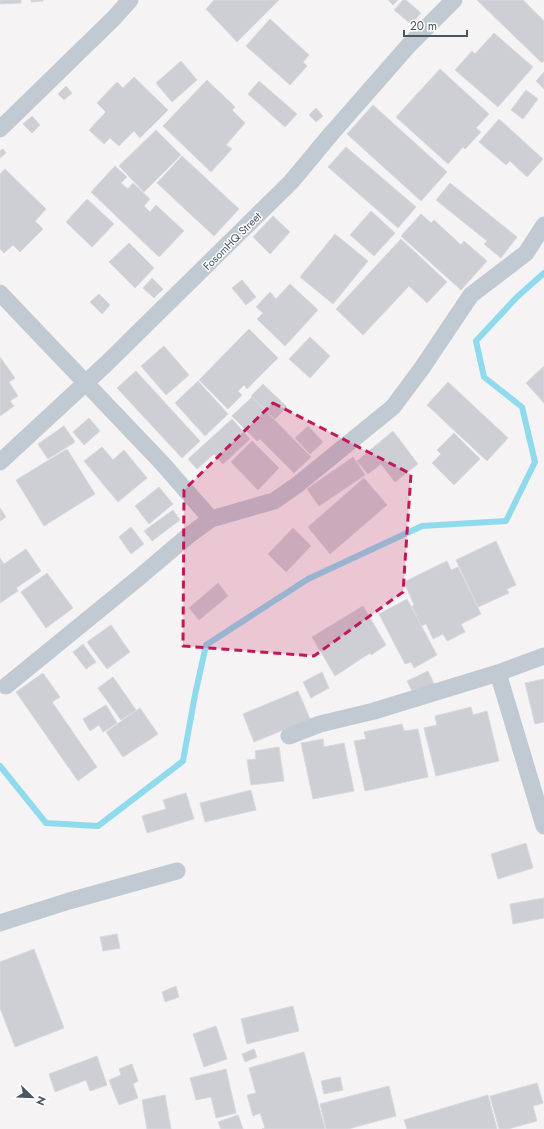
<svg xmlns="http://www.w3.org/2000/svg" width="544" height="1129" viewBox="0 0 544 1129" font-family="Jost,sans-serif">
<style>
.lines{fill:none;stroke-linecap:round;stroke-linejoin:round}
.stream{stroke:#90daee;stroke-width:6}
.building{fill:#cdcfd5;stroke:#d7d9de}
.street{stroke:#c1cad2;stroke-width:17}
.marked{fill:#c2185b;fill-opacity:0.2;stroke:#c2185b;stroke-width:3;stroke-dasharray:8 5;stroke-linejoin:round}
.labels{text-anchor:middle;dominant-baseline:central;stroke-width:3;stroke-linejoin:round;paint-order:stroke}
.street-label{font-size:11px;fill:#4a5661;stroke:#fff}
</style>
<rect width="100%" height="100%" fill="#f5f3f3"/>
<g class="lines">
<path class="stream" d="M0 766 46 823 98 826 183 761 195 695 206 645 308 579 422 526 506 521 535 462 522 407 484 377 476 341 517 297 544 273"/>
</g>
<path class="building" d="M0 0H21V3L0 4Z
M31 0H43V1L31 2Z
M214 0H279L237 42 206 9Z
M388 0H398L393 5Z
M403 0H406L421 13 411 24 394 10Z
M477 0H523L544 21V61L542 63Z
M270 19 309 55 303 62 307 66 290 85 246 46Z
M494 33 533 67 498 107 455 70 472 51 475 54Z
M181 61 197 80 172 102 156 83Z
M440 69 489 114 476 128 481 132 465 149 463 147 448 164 396 117Z
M544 72V89L536 81Z
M134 77 168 110 140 138 134 131 119 146 110 138 104 144 89 130 106 112 97 103 117 82 123 88Z
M207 80 235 107 232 110 245 123 226 145 232 149 211 172 163 126Z
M259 81 297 114 285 127 248 94Z
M66 86 72 93 64 100 58 94Z
M526 90 538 99 523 119 511 110Z
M373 105 447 172 421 201 347 134Z
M316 108 323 116 316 122 309 115Z
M32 116 40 125 32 133 23 124Z
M499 119 543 159 527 177 510 161 506 165 479 142Z
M156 130 181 155 144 192 119 166Z
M346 147 416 207 398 228 328 167Z
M3 149 6 153 0 158V151Z
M182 156 239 209 214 236 157 183Z
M115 166 127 177 121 183 128 189 133 183 150 199 144 206 150 212 156 205 184 231 159 257 91 192Z
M5 169 46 209 35 221 43 229 20 252 13 245 4 253 0 249V174Z
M450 183 517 237 501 258 484 244 487 241 436 200Z
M87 199 114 224 92 247 66 222Z
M371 211 395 233 374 256 350 235Z
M421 214 431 223 434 220 461 245 464 241 487 261 461 290 401 236Z
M273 216 290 232 270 254 253 237Z
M335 234 368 261 333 304 300 277Z
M401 239 447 282 427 303 409 286 363 335 336 309Z
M129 243 154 268 135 288 109 262Z
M152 278 163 289 154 298 143 288Z
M242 280 256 297 246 305 232 288Z
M290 284 318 310 285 346 257 319 263 313 256 307 270 292 276 299Z
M99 294 110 305 102 314 90 302Z
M249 329 278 358 247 389 244 385 238 391 242 395 228 409 199 380Z
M310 337 330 356 310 378 289 359Z
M164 346 189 375 166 395 141 366Z
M0 357 15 378 9 382 18 396 10 401 14 406 0 416Z
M544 366V403L526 383Z
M136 371 200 441 182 458 117 388Z
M198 381 228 414 205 436 175 403Z
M448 382 508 438 487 461 427 405Z
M263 384 287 407 275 419 251 396Z
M252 397 311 457 294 473 260 439 257 441 232 416Z
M89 418 100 431 84 445 73 432Z
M232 419 250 439 223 464 214 454 197 469 188 459Z
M64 426 75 442 48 459 38 444Z
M308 426 323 442 310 454 295 438Z
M393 431 418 464 395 482 381 464 368 474 357 461Z
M454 433 480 459 454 485 432 463 441 454 437 450Z
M252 441 279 468 258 490 231 462Z
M102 447 113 460 124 450 147 478 118 502 84 461Z
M67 449 95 494 44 526 16 480Z
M353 457 365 475 319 506 307 489Z
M364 478 387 505 330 554 308 527Z
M159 487 173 504 149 524 135 506Z
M0 508 6 517 0 521Z
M173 510 180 520 152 541 144 531Z
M131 527 144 544 131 554 119 537Z
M293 528 311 546 286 572 268 554Z
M496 541 516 585 507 589 509 593 478 607 456 560Z
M26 549 41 571 16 588 18 591 0 603V558L4 564Z
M447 561 451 570 458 567 481 614 461 624 465 632 447 641 443 634 433 639 426 624 421 626 412 606 414 605 404 582Z
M47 573 73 608 46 628 21 592Z
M218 583 228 596 199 620 189 608Z
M407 599 437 655 414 668 411 662 405 664 379 614Z
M363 606 386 645 371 655 370 653 335 676 312 637Z
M111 625 130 652 107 669 87 642Z
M83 644 96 662 86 669 73 652Z
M428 671 435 686 415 697 407 681Z
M322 672 329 688 311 698 303 682Z
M43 673 60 697 52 702 97 767 78 781 16 692Z
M113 677 136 710 121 720 98 688Z
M544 679V722L535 724 525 683Z
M298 691 310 719 254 742 243 714Z
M106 705 117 723 103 732 99 725 90 731 83 719Z
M471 707 473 715 487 711 499 761 436 776 424 728 437 725 435 716Z
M140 708 158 734 123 757 106 732Z
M402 724 404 731 418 729 428 777 365 791 354 741 366 739 364 732Z
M323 739 324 747 344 743 354 791 313 799 301 743Z
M279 747 284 781 251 785 247 760 256 759 255 751Z
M251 790 256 810 205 822 200 803Z
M186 793 194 819 147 833 142 816 166 809 163 800Z
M526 843 533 868 498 879 491 854Z
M544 898V918L513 924 510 904Z
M117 934 120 948 103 951 100 937Z
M34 949 64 1028 15 1047 0 1008V962Z
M176 986 179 997 165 1002 162 992Z
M293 1006 299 1031 247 1044 241 1019Z
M216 1026 227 1059 204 1067 193 1034Z
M254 1049 257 1057 245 1062 242 1054Z
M304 1052 325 1129H262L265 1128 260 1113 253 1116 247 1095 256 1093 249 1068Z
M97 1056 107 1085 90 1091 86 1080 55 1092 49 1074Z
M132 1064 138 1081 133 1084 138 1098 119 1105 109 1080 121 1075 119 1069Z
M226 1069 236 1113 216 1118 211 1097 196 1100 190 1078Z
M340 1077 343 1090 324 1094 321 1081Z
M537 1083 543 1103 533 1106 537 1121 508 1129H499L490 1096Z
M389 1086 396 1116 348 1129H326L320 1104Z
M165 1095 171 1129H147L142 1100Z
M488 1095 497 1129H407L404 1120Z
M238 1115 243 1129H221L218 1122Z"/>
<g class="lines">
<path class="street" d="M0 129 115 17 130 0
M0 293 162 463 211 519
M0 462 106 364 291 182 331 134 409 45 454 0
M498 673 544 826
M6 686 136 580 188 536 211 519 274 501 297 485 393 407 422 368 471 295 526 253 544 225
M289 736 320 724 374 711 498 673 544 656
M0 923 69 901 177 871"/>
</g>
<path class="marked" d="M273 403 411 474 403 592 314 656 183 646 184 490Z"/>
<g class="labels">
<g class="street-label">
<text transform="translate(232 241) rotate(-45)">FosomHQ Street</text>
</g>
</g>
<g transform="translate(32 1097) rotate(113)" stroke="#ffffff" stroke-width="3" paint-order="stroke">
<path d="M0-3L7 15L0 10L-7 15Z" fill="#4a5661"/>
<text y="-6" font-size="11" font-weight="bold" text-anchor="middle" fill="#4a5661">N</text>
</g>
<path d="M404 30v6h63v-6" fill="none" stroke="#4a5661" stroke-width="2"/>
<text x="410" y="30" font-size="12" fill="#4a5661" stroke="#ffffff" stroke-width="3" paint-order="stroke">20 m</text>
</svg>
